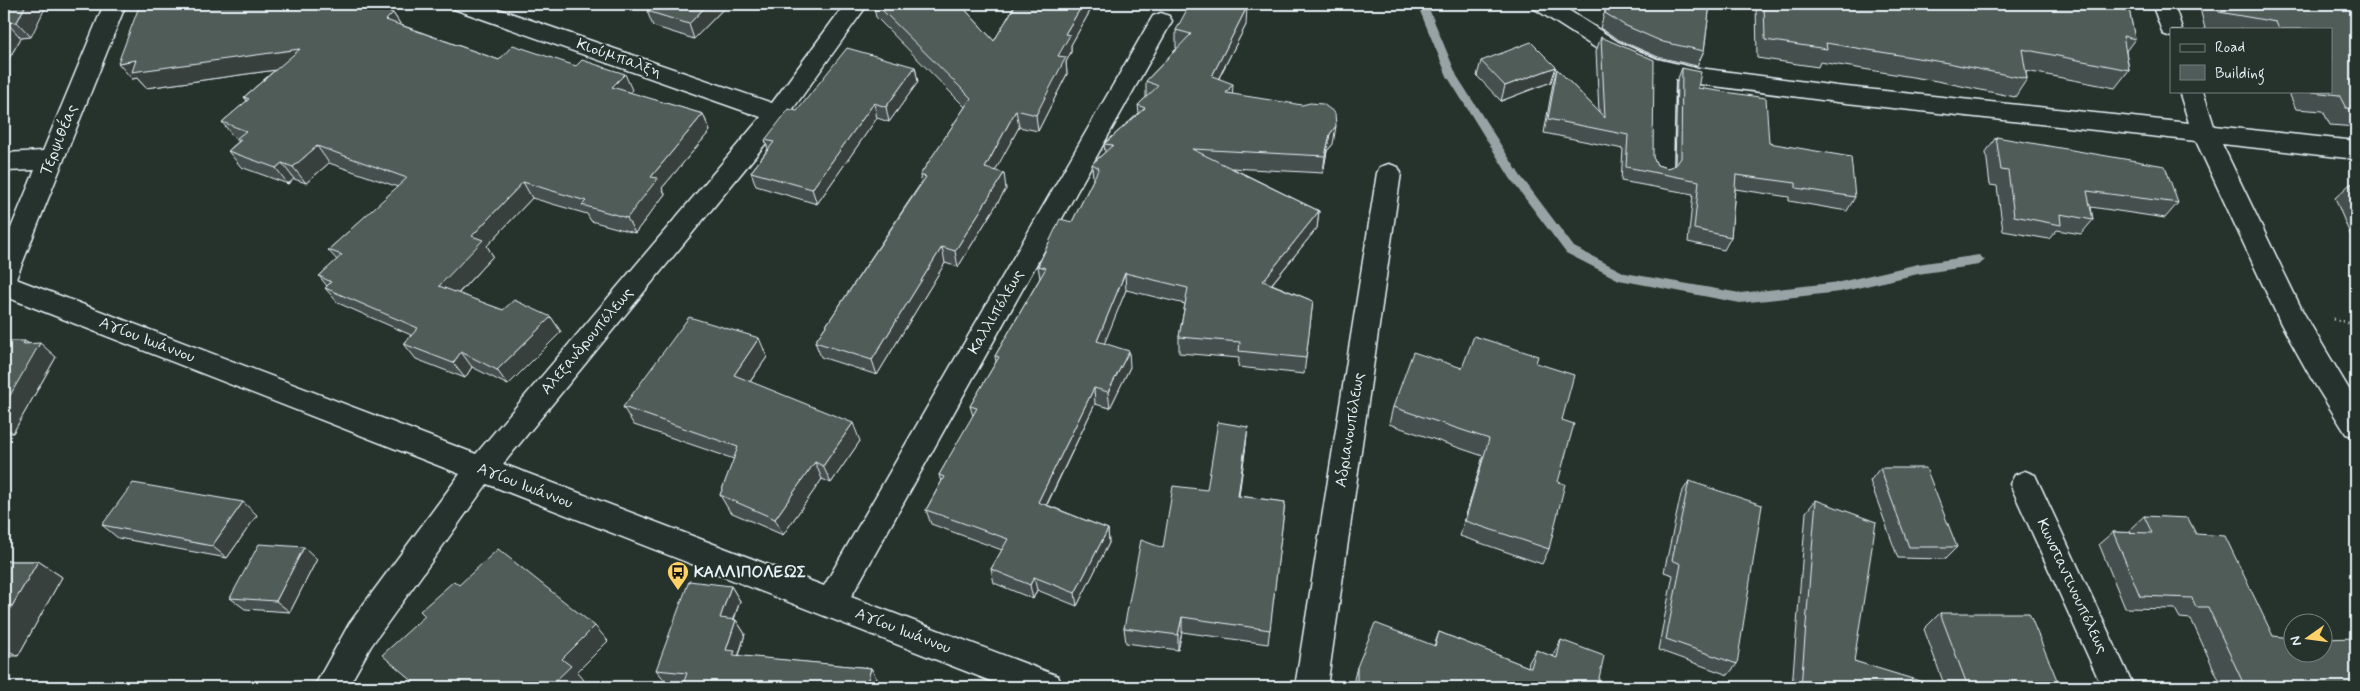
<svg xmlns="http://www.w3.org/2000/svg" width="2360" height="691" viewBox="0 0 2360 691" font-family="Mynerve,sans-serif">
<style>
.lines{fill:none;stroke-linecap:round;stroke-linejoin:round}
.stream{fill:#98a3a5;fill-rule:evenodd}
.minor-casing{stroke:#e8f1f8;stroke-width:3}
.path{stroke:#e8f1f8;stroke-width:3;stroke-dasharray:1 4;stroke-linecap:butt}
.minor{fill:#26332d;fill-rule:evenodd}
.wall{fill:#454f4d;stroke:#e8f1f8}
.shaded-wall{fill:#38403e;stroke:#e8f1f8}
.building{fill:#505c59;stroke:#e8f1f8}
.labels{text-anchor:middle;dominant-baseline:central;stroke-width:4;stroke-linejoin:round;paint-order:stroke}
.street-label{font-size:16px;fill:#e8f1f8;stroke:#26332d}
.poi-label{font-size:16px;font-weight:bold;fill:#e8f1f8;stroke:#26332d;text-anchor:start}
</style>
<rect width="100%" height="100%" fill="#26332d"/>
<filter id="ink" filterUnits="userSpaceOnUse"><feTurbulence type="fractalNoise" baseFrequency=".02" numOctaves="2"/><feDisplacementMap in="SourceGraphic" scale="10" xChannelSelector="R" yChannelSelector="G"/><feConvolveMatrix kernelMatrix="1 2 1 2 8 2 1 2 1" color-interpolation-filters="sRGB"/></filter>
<g filter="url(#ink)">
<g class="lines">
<path class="stream" d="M1417 4H1427L1457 76 1520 175 1574 247 1625 273 1740 293 1840 282 1918 264 1979 255 1985 260 1979 265 1918 274 1840 292 1740 303 1619 280 1566 253 1512 181 1447 76Z"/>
<g class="minor-casing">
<path id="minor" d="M104 4H126L16 279 476 454 761 117 454 9 451 4H484L772 103 845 4H868L785 120 503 464 824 586 1150 21 1153 16 1161 13 1169 16 1172 21 851 597 1058 676 1062 687H1006L487 484 371 646 348 687H314L349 624 460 474 4 296V245L35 170 4 171V153L43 151Z
M1532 4H1559L1618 42 1657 59 1691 67 1837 86 2189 123 2179 91H2203L2214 126 2356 141V159L2222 144 2303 312 2356 401V437L2346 434 2311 378 2281 324 2196 141 1837 102 1691 83 1675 79 1673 171 1670 177 1661 180 1652 177 1649 171 1651 73 1602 52 1535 9Z
M2152 4H2174L2182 29H2171V37L2163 34Z
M1389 164 1398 167 1401 173 1327 687H1295L1377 173 1380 167Z
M2025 471 2035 475 2134 687H2102L2010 484 2015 475Z"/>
</g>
<path class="path" d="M2333 319 2356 325"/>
<use href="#minor" class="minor"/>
</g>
<path class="wall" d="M4 4 31 37 21 38 4 67Z
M728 4 694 39 653 26 647 11Z
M873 4H960L994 41 1016 4H1094L1071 45V52L1066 62 1067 74 1038 131 1019 127 995 170 1006 189 958 267 945 263 877 375 821 357 815 342 921 183 920 175 965 107 876 17Z
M1607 4H1710L1704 51 1697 66 1658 57 1619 40 1600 28Z
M1756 4H2128L2135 39 2126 51 2129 70 2115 88 2026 71 2027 79 2015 97 1937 81 1820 62 1818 67 1757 58Z
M2199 4H2356V127L2330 125 2323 111 2296 109 2288 91H2331V29H2205Z
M393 13 401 25 499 60 632 90 630 93 703 114 710 131 662 188 665 194 635 233 591 221 587 214 532 198 487 246 493 256 458 294 503 310 551 317 561 332 508 385 472 367 465 378 416 359 404 344 411 335 338 303 325 288 327 286 319 276 337 260 328 250 398 187 329 163 306 183 294 179 288 184 241 167 228 151 239 141 235 139 222 122 247 101 244 97 275 70 146 88 137 78 132 79Z
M1246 25 1219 78 1232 94 1333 144 1327 151 1323 173 1232 168 1319 211 1317 228 1272 284 1313 301 1304 374 1238 367 1239 358 1179 353V337L1185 304 1126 290 1104 343 1130 367 1110 408 1095 404 1047 505 1108 529 1109 543 1077 606 1037 590 1033 599 994 583 991 569 1002 550 931 524 926 510 941 482 939 475 973 416 970 406 996 362 995 356 1040 278 1038 266 1072 222 1093 180 1092 164 1105 152 1104 144 1139 113 1138 105 1146 97V81L1177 48H1176V30Z
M1601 37 1653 157 1657 165 1667 168 1675 166 1677 81 1682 68 1698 88 1769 143 1855 197 1847 211 1789 201V197L1735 189 1731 237 1724 250 1688 242 1693 194 1621 181 1623 149 1544 133 1553 83 1557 69 1599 112 1596 51Z
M1481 61 1551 82 1501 101 1477 76Z
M915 67 918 82 889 122 877 118 817 204 756 186 751 172 768 149 765 140 797 111Z
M1996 137 2178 203 2165 218 2091 207 2093 220 2081 234 2057 230 2049 239 2003 231 1997 186 1990 185 1986 152Z
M2350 184H2356V244H2354L2335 198Z
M4 341 28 343 56 357 13 433H4Z
M767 357 750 382 860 441 831 483 822 479 783 535 730 512 720 495 734 459 634 425 623 407Z
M1536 363 1562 420 1549 549 1542 564 1460 536 1483 456 1389 424 1393 407 1462 368Z
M1246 444 1239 496 1285 502 1268 644 1182 632 1178 650 1126 643 1124 628 1163 548 1207 490Z
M1880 468 1957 547 1945 559 1898 558 1870 481Z
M1689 481 1737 664 1728 675 1658 650 1673 575 1664 572 1681 494Z
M1816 500 1854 661 1925 687H1792L1806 512Z
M257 515 227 558 118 538 102 525Z
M2144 516 2196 534 2273 636 2356 687H2222L2191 619 2180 618 2175 609 2125 608 2099 544 2113 532 2131 533 2130 529Z
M317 559 290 612 245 609 230 598Z
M4 561H38L62 577 18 656H4Z
M731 586 740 601 734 620H736L745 634 739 656 871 668 878 681 683 685 667 683 656 670Z
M1940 613 2060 687H1945L1924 629Z
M1439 632 1528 667 1529 662 1536 650 1553 657 1554 653 1561 640 1597 687H1354V679L1357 667 1434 646Z"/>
<path class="shaded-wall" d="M26 4H47L31 37 17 22Z
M708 4H728L694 39 689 24Z
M1083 4H1094L1071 45V52L1066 62 1067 74 1038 131 1036 115 1058 56 1065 34Z
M1247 7 1246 25 1211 93 1212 76Z
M393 13 404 30 386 20Z
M7 23 21 38 4 67V29Z
M300 49 312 65 146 88 137 78 132 79 118 63 136 60Z
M915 67 918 82 889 122 886 107Z
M1556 67 1551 82 1501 101 1505 86Z
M625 74 632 90 620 104 612 87Z
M1233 84 1232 101 1226 93Z
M874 103 877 118 817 204 812 189Z
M1016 110 1019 127 988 184 985 168Z
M703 114 710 131 662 188 665 194 635 233 627 218 651 177Z
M1336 126 1333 144 1327 151 1323 173 1325 156 1330 134Z
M317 146 329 163 306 183 293 167Z
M282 163 294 179 288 184 276 168Z
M1004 173 1006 189 958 267 955 251Z
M523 182 532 198 487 246 493 256 450 302 439 286 472 236Z
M1319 211 1317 228 1261 297 1263 281Z
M942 247 945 263 877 375 872 360Z
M1125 273 1126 290 1099 357 1097 341Z
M551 317 561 332 508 385 497 370Z
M759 338 767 357 742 393 734 375Z
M25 341 36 350 40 343 56 357 13 433 4 426V406L23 344Z
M1129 351 1130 367 1110 408 1108 392Z
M461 352 472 367 465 378 453 363Z
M1094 388 1095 404 1041 516 1038 502Z
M853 423 860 441 831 483 823 466Z
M1248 427 1246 444 1236 512 1238 496Z
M815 462 822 479 783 535 775 519Z
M243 502 257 515 227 558 212 546Z
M1108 529 1109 543 1077 606 1075 593Z
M304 547 317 559 290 612 276 601Z
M38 561 62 577 18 656 4 648V620Z
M1034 577 1037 590 1033 599 1030 585Z
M731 586 740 601 729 632 720 618Z
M1182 617V632L1178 650V635Z
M736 620 745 634 736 664 726 650Z
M595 626 608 641 577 672 584 680 577 687H549L562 659Z
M871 668 878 681 876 687H867L866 686Z"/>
<path class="building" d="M4 4H26L17 22 7 23 4 29Z
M140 4H364L393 13 386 20 499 60 513 45 576 66 582 60 625 74 612 87 703 114 651 177 658 178 627 218 582 205 586 201 523 182 472 236 483 240 439 286 503 310 514 300 551 317 497 370 461 352 453 363 404 344 418 328 325 288 331 282 319 276 342 255 328 250 407 178 317 146 293 167 282 163 276 168 228 151 241 140 237 138 246 131 222 122 249 99 244 97 300 49 132 72 136 60 118 63Z
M654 4H708L689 24 647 11Z
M876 4H960L994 41 1016 4H1083L1065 34 1070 35 1058 56 1066 57 1036 115 1016 110 985 168 1004 173 955 251 942 247 872 360 815 342 926 177 920 175 971 98Z
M1190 4H1232L1247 7 1212 76 1233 84 1226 93 1302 105 1310 103 1323 104 1335 113 1336 126 1330 134 1325 156 1192 149 1319 211 1263 281 1313 301 1306 358 1239 351 1240 342 1179 337 1188 288 1125 273 1097 341 1129 351 1108 392 1094 388 1038 502 1108 529 1075 593 1034 577 1030 585 991 569 1008 539 926 510 944 477 939 475 977 408 970 406 999 357 995 356 1046 268 1038 266 1060 219 1072 222 1099 168 1092 164 1113 145 1104 144 1145 108 1138 105 1158 86 1146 81 1191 34 1176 30Z
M1607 4H1710L1704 51 1663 42 1624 25 1605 13Z
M1764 4H2128L2135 39 2123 36 2129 70 2022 49 2027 79 1948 63 1826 43 1827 49 1765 40Z
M2216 4H2356V109L2346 108 2339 95 2312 92 2311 91H2331V29H2279L2276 22 2219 12Z
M1601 37 1654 60 1653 157 1657 165 1667 168 1676 165 1681 158 1682 68 1701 72 1698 88 1766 98 1769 143 1851 157 1855 197 1796 188V183L1736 175 1731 237 1694 229 1699 181 1626 167 1628 135 1548 119 1557 69 1605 118Z
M1531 42 1556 67 1505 86 1481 61Z
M847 48 915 67 886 107 874 103 812 189 751 172 774 142 765 140 789 109 797 111Z
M1996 137 2165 166 2178 203 2087 191 2093 220 2060 214 2061 225 2014 216 2008 171 2001 170Z
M2350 184H2356V199Z
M689 317 759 338 734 375 853 423 823 466 815 462 775 519 720 495 738 447 623 407Z
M1474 336 1538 356 1536 363 1574 375 1562 420 1574 424 1558 482 1565 484 1549 549 1465 521 1489 439 1393 407 1413 352 1462 368Z
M4 341H25L23 344 40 343 4 406Z
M1218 422 1248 427 1238 496 1285 502 1270 630 1182 617 1178 635 1124 628 1141 540 1163 548 1173 486 1207 490Z
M1880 468H1926L1957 547H1909Z
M1689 481 1762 505 1737 664 1666 639 1681 564 1672 560Z
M133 483 243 502 212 546 102 525Z
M1816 500 1876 522 1854 661 1926 683 1925 687H1801Z
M2144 516 2188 518 2196 534 2225 536 2273 636 2292 638V654H2322V639L2356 638V687H2245L2208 607H2196L2192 598 2140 596 2113 532 2152 533Z
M259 544 304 547 276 601 230 598Z
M498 549 595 626 562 659 571 666 549 687H414L416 684 382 655 425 616 420 611 454 581 459 585Z
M4 561H38L4 620Z
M689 581 731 586 720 618 736 620 726 650 735 651 733 655 871 668 866 686 871 687H682L687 673 656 670Z
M1940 613H2029L2060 687H1968Z
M1375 623 1435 646 1439 632 1531 668 1536 650 1557 658 1561 640 1604 656 1597 687H1357V667Z"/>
</g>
<defs>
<g id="bus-pin" transform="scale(1.125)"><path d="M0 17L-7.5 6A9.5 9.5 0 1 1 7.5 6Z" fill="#ffd166" stroke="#26332d"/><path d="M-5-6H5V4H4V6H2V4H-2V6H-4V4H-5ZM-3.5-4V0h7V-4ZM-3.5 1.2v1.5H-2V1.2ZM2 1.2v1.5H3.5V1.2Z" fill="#111"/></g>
</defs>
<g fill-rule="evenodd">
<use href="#bus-pin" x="678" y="572"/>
</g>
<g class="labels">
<g class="street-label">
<text transform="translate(619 58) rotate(19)">Κιούμπαλξη</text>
<text transform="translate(59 140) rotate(-68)">Τερψιθέας</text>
<text transform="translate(996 312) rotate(-60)">Καλλιπόλεως</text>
<text transform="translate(147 340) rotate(21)">Αγίου Ιωάννου</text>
<text transform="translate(587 341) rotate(-50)">Αλεξανδρουπόλεως</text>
<text transform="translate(1350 430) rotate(-81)">Αδριανουπόλεως</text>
<text transform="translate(525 486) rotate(21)">Αγίου Ιωάννου</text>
<text transform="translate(2072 586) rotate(65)">Κωνσταντινουπόλεως</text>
<text transform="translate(903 631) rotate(21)">Αγίου Ιωάννου</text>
</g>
<g class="poi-label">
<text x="694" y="572">ΚΑΛΛΙΠΟΛΕΩΣ</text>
</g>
</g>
<rect width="2360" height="691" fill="none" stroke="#26332d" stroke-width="20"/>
<rect x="10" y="10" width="2340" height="671" fill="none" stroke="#e8f1f8" stroke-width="2" filter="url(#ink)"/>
<rect x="2170" y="28" width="162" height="65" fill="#26332d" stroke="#747f7e"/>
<rect x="2180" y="44" width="25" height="8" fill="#26332d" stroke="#747f7e"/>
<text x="2215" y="52" font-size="15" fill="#e8f1f8">Road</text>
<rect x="2180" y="65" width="25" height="15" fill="#505c59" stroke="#747f7e"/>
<text x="2215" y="78" font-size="15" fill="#e8f1f8">Building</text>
<g transform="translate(2308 638) rotate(256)"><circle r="24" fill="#26332d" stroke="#747f7e"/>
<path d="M0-4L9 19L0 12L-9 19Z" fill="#ffd166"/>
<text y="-8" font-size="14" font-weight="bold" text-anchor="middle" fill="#e8f1f8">N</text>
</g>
</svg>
